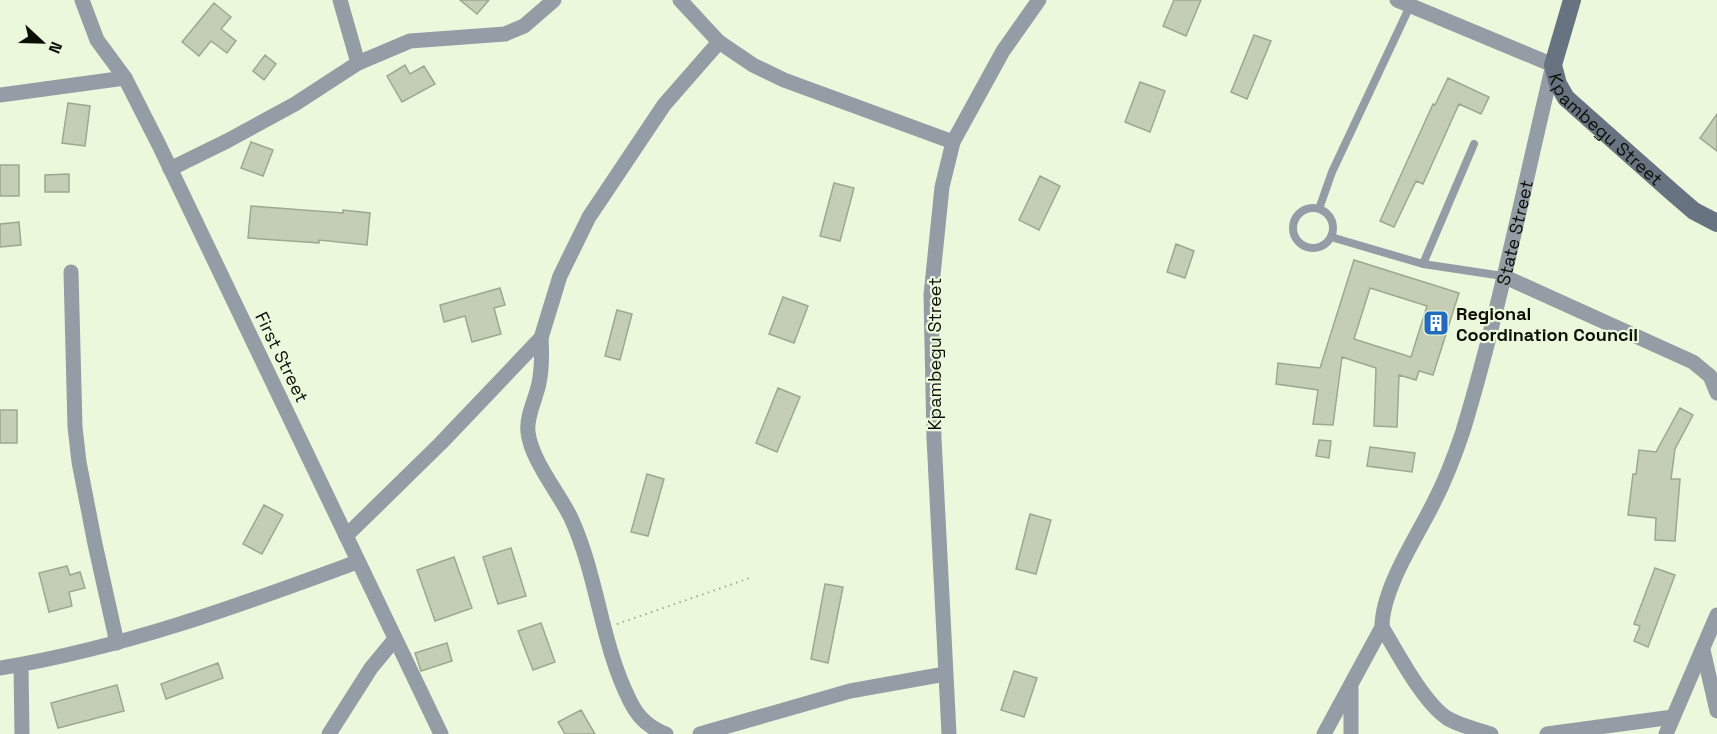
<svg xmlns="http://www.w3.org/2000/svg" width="1717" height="734" viewBox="0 0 1717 734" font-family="'Space Grotesk',sans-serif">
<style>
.building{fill:#c3ceb4;stroke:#9da88f;stroke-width:1.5;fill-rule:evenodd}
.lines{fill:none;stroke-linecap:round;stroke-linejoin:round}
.path{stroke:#a0aa94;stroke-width:2;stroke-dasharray:1.5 4.5;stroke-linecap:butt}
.lane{stroke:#949ca6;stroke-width:8}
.street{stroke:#949ca6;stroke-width:15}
.secondary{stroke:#687381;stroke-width:18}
.labels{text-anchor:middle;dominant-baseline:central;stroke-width:4.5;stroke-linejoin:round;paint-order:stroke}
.street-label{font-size:18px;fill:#0b0f06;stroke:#ecf8dc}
.poi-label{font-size:18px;font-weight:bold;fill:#0b0f06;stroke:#ecf8dc;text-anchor:start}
</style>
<rect width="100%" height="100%" fill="#ecf8dc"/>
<path class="building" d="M460 0H489L477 14Z
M1174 0H1201L1186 36 1163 26Z
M214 3 231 17 221 29 236 41 227 53 211 41 199 56 182 42Z
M1254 35 1271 41 1247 99 1231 92Z
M265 55 276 64 264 80 253 71Z
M405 65 410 74 424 66 435 84 402 102 387 76Z
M1448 78 1489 97 1481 114 1459 104 1423 184 1416 181 1394 227 1380 221 1433 104 1435 105Z
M1140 82 1165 91 1150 132 1125 122Z
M68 103 90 106 85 146 62 143Z
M1717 114V151L1700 138Z
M251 142 273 150 263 176 241 168Z
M0 165H19V196H0Z
M69 174V192H45V175Z
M1040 176 1060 186 1039 230 1019 220Z
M834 183 854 188 840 241 820 236Z
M251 206 343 213V210L370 213 367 245 319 240V243L248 238Z
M19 222 21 245 0 247V224Z
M1176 244 1194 251 1185 278 1167 272Z
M1354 260 1459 293 1433 375 1419 371 1416 380 1399 375 1397 427 1374 426 1376 368 1342 357 1333 425 1313 424 1318 390 1276 384 1278 363 1320 368ZM1370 288 1427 306 1411 357 1354 339Z
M500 288 505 305 494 308 501 334 472 342 465 316 444 322 440 305Z
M783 297 808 306 794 343 769 334Z
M617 310 632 314 620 360 605 356Z
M778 388 800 397 777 452 756 443Z
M1680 408 1693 415 1675 449 1671 479H1680L1675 541 1655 540 1656 518 1628 515 1633 474H1636L1639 450 1656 452Z
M0 410H17V443H0Z
M1319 440 1331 441 1329 458 1316 456Z
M1370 447 1415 453 1412 472 1367 466Z
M647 474 664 479 648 536 631 532Z
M264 505 283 515 262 554 243 544Z
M1030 514 1051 520 1036 574 1016 569Z
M511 548 526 596 498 604 483 557Z
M454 557 472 608 435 621 417 570Z
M67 566 70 575 80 572 85 588 69 592 72 606 49 612 39 573Z
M1655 568 1675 575 1648 647 1634 641 1640 626 1634 624Z
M825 584 843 587 828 663 811 659Z
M541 623 555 662 533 670 518 631Z
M447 643 452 661 421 671 415 653Z
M218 663 223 678 166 699 161 684Z
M1014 671 1037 678 1024 717 1001 710Z
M117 685 124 711 58 728 51 703Z
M581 710 595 734H565L558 722Z"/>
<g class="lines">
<path class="path" d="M617 624 750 578"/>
<path class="lane" d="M1293 228a20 20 0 1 1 40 0a20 20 0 1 1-40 0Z
M1319 209 1332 172 1410 6
M1331 237 1423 264 1503 276
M1423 264 1474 144"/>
<g class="street">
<path d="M82 0 97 40 125 78 159 145 441 734"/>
<path d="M340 0 358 63"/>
<path d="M680 0 719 42 753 65 784 80 953 142"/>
<path d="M0 95 125 78"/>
<path d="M170 169 227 141 295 104 358 63 410 41 505 34 524 26 554 0"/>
<path d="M71 272 75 427 79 462 95 544 117 643"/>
<path d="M1503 276 1693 362 1710 376 1717 393"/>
<path d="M541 338C542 353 542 368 539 383 536 399 526 416 528 432 531 460 559 493 571 518 598 577 601 644 630 701 638 718 649 728 666 734"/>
<path d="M346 536 441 443 541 338 560 276 589 217 664 105 719 42"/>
<path d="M1382 627C1397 652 1423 702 1447 718 1460 726 1476 729 1491 734"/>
<path d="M1703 650 1717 711"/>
<path d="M21 665 22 734"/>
<path d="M0 668C123 648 241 605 357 562"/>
<path d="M329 734 371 668 395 639"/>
<path d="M700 734 850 691 945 674"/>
<path d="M949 734 934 438 931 295 942 187 953 142 1003 51 1039 0"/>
<path id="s1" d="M1324 734 1382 627C1382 588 1417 537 1434 502 1446 479 1455 455 1463 431 1499 312 1524 186 1553 65L1397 0"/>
<path d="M1351 734V688"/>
<path d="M1547 734 1673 717"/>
<path d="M1666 734 1717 615"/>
</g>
<path class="secondary" id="s2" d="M1572 0 1553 65 1558 84 1566 98 1672 192 1694 211 1717 223"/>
</g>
<defs>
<g id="building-square" transform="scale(1.35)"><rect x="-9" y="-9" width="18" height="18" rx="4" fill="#206bbb" stroke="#ecf8dc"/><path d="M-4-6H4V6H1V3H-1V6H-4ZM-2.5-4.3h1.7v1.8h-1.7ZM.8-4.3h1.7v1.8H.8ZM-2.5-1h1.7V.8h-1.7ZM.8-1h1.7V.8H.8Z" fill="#fff"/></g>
</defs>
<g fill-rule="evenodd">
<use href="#building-square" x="1436" y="323"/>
</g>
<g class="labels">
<g class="street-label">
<text stroke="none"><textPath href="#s2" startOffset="153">Kpambegu Street</textPath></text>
<text stroke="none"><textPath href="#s1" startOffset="540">State Street</textPath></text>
<text transform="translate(934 354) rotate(-90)">Kpambegu Street</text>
<text transform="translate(282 357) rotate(64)">First Street</text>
</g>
<g class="poi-label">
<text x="1456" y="313">Regional<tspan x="1456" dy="21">Coordination Council</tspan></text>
</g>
</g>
<g transform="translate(42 42) rotate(112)" stroke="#ecf8dc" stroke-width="4.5" paint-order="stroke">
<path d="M0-4.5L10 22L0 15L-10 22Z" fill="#0b0f06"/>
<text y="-9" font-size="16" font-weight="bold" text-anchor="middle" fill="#0b0f06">N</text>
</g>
</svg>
